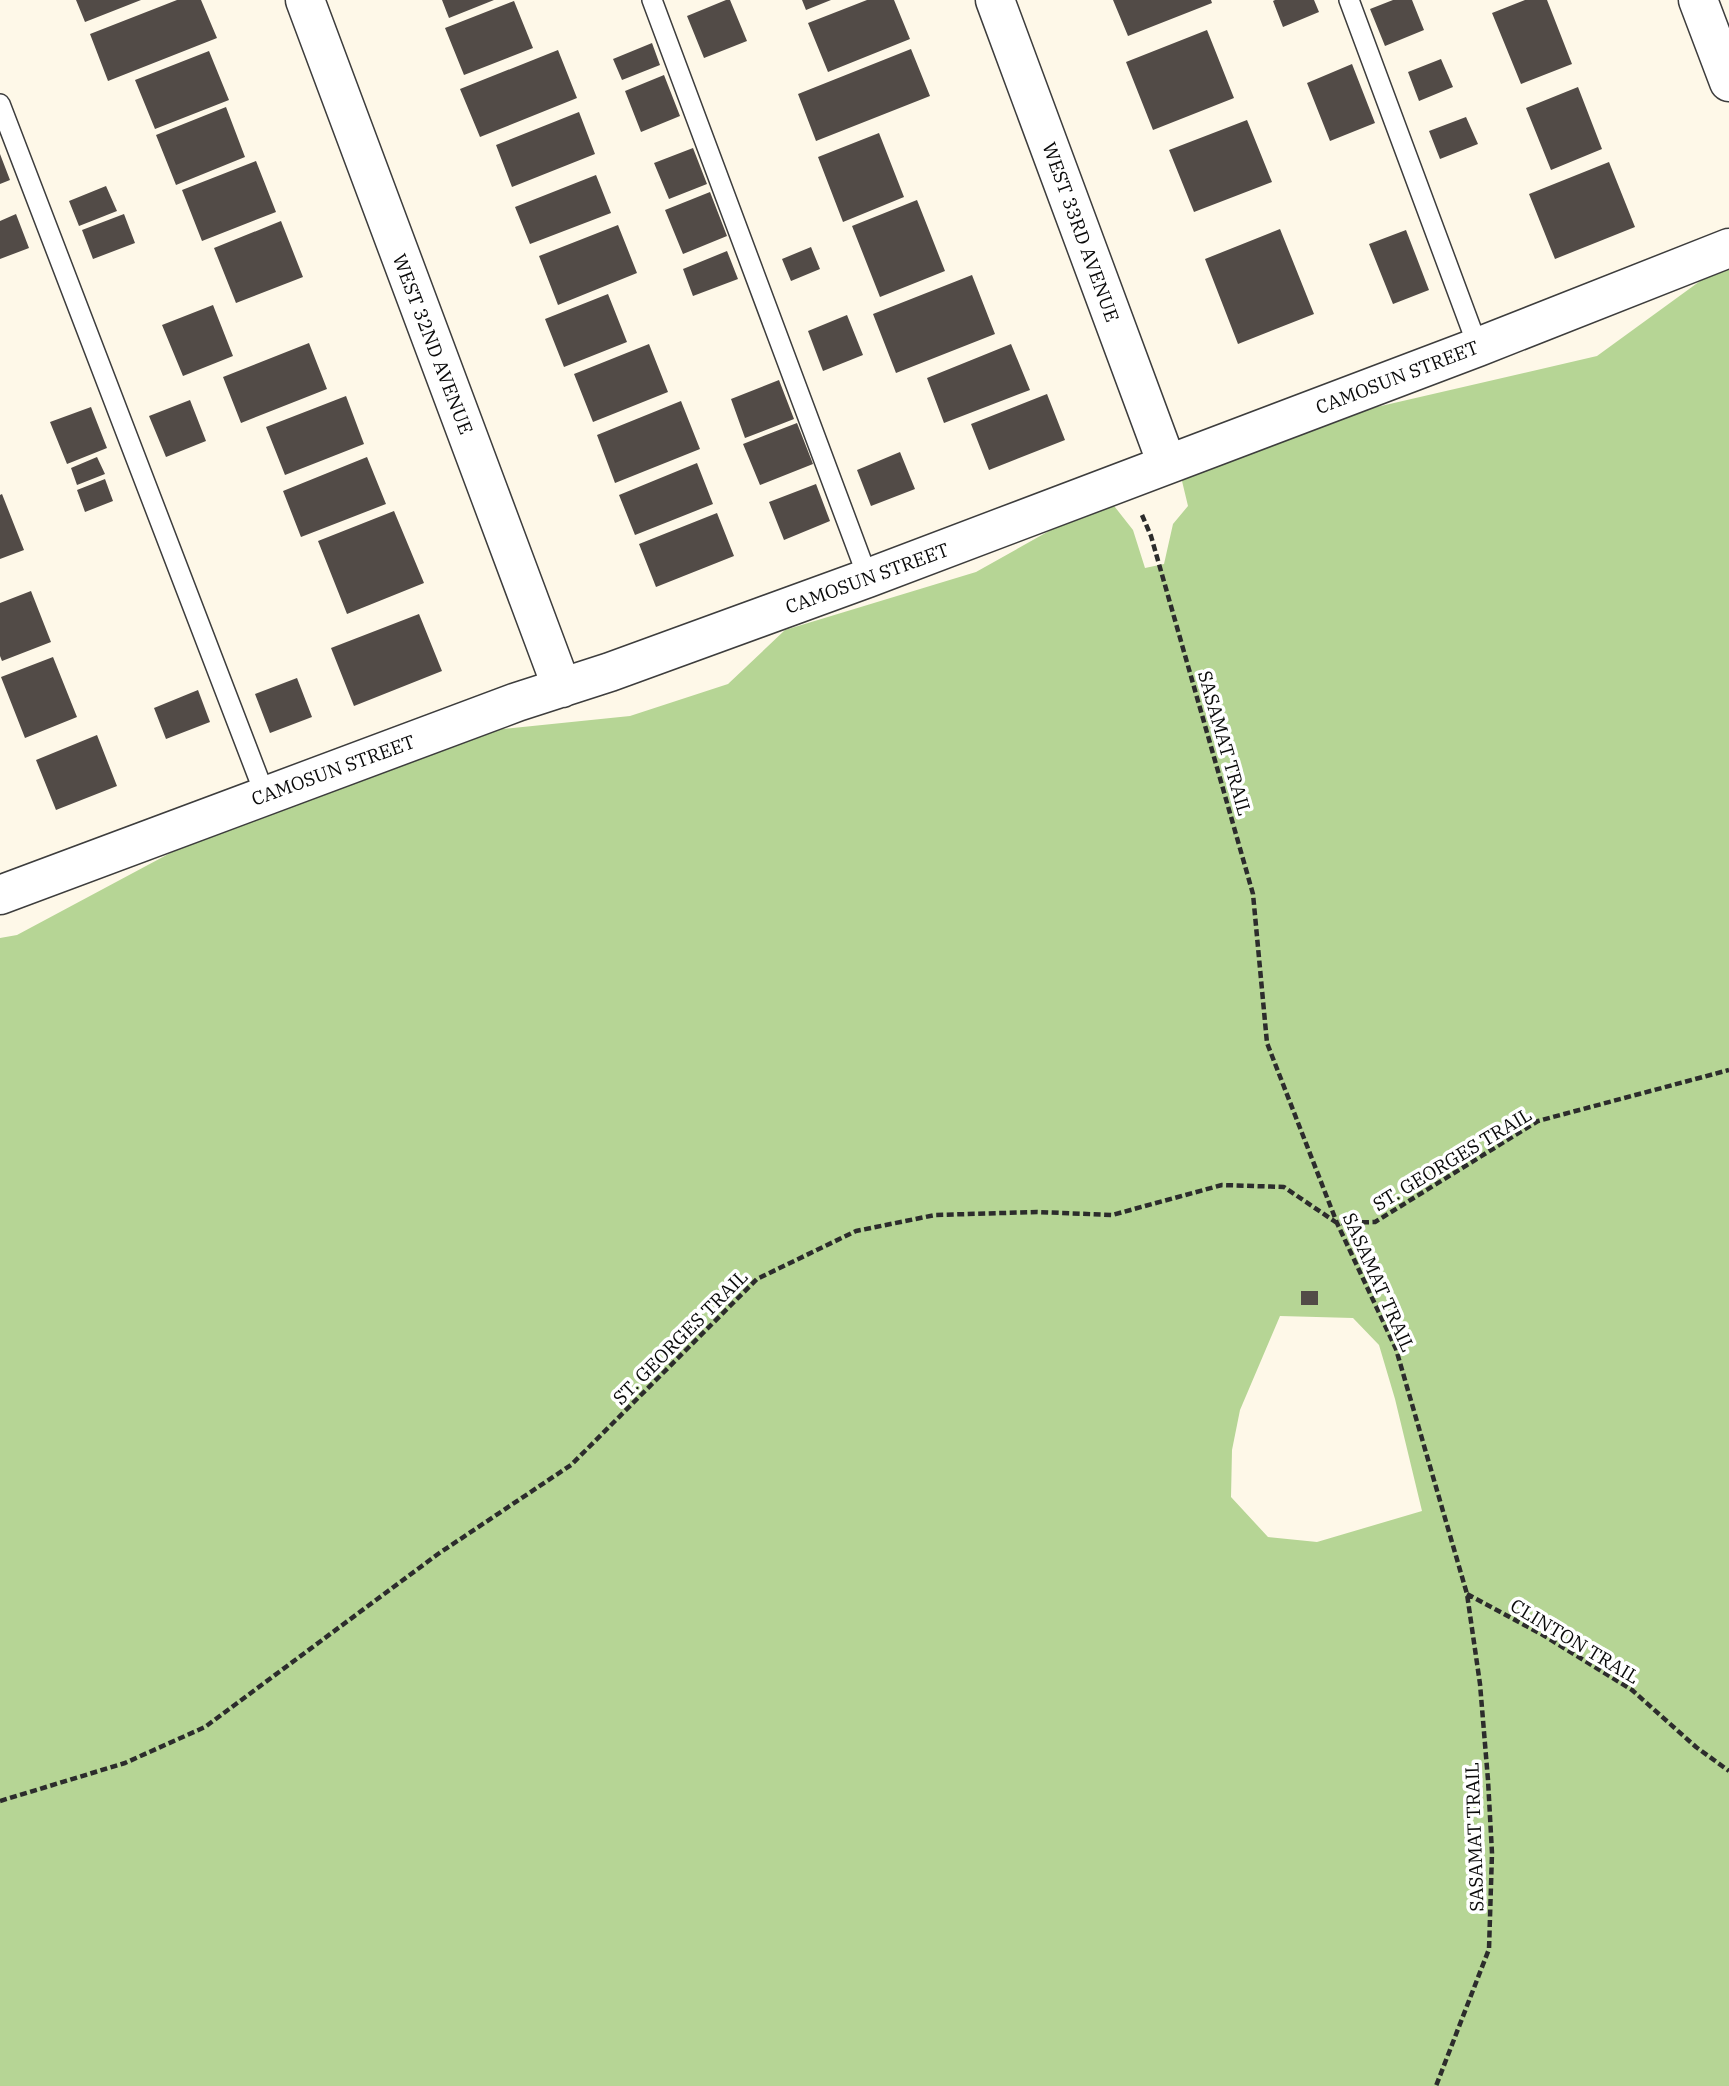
<svg xmlns="http://www.w3.org/2000/svg" width="1729" height="2086" viewBox="0 0 1729 2086" font-family="'IBM Plex Serif',serif">
<style>
.forest{fill:#b6d595;fill-rule:evenodd}
.building{fill:#524b47}
.lines{fill:none;stroke-linecap:round;stroke-linejoin:round}
.lane-casing{stroke:#3d3d3d;stroke-width:22}
.street-casing{stroke:#3d3d3d;stroke-width:41}
.path{stroke:#2c2c2c;stroke-width:4.5;stroke-dasharray:7 3.5;stroke-linecap:butt}
.lane{stroke:#fff;stroke-width:19}
.street{stroke:#fff;stroke-width:38}
.labels{text-anchor:middle;dominant-baseline:central;stroke-width:7;stroke-linejoin:round;paint-order:stroke}
.street-label{font-size:19px;fill:#0a0a0a;stroke:#fff}
</style>
<rect width="100%" height="100%" fill="#fef8e8"/>
<path class="forest" d="M1729 260V2086H0V938L17 935 189 843 464 733 630 716 728 684 785 630 976 572 1074 517 1111 502 1133 530 1145 568 1164 564 1173 524 1188 506 1182 481 1191 469 1368 409 1597 356ZM1280 1316 1353 1318 1379 1345 1395 1399 1422 1511 1317 1542 1268 1537 1231 1497 1232 1450 1240 1410Z"/>
<path class="building" d="M76 0H141L85 22Z
M177 0H201L217 38 108 81 90 34Z
M442 0H494L449 18Z
M726 0H730L747 41 704 58 687 16Z
M802 0H831L806 10Z
M867 0H894L910 39 828 72 808 23Z
M1113 0H1211L1212 3 1128 36Z
M1275 0H1314L1319 12 1283 27 1273 1Z
M1393 0H1412L1424 30 1385 46 1370 9Z
M1525 0H1547L1572 64 1521 84 1492 13Z
M514 1 533 48 464 75 445 28Z
M1207 30 1234 98 1153 130 1126 62Z
M652 43 660 65 622 80 613 59Z
M911 49 930 96 816 141 798 94Z
M558 50 577 98 480 137 460 89Z
M209 51 229 100 155 129 135 80Z
M1441 59 1453 87 1419 101 1408 72Z
M1352 64 1375 123 1330 141 1307 83Z
M664 75 680 116 641 132 625 91Z
M1578 87 1602 149 1551 170 1526 108Z
M226 107 245 157 176 185 156 135Z
M579 112 595 154 512 187 496 145Z
M1466 117 1478 144 1440 159 1429 131Z
M1247 120 1272 182 1194 212 1169 150Z
M879 133 904 197 843 222 818 157Z
M693 148 707 184 669 199 654 163Z
M0 154 10 180 0 184Z
M256 161 276 212 202 241 182 190Z
M1609 162 1635 227 1555 259 1529 194Z
M596 175 611 213 530 244 515 207Z
M106 186 117 211 79 226 69 201Z
M710 192 727 236 683 254 665 210Z
M917 200 945 271 880 297 852 226Z
M16 214 29 248 0 259V221Z
M124 214 135 243 93 259 82 230Z
M281 221 303 277 236 303 214 248Z
M618 225 637 273 558 305 539 256Z
M1280 229 1314 314 1238 344 1205 259Z
M1406 230 1429 290 1393 304 1369 244Z
M811 247 820 269 791 281 782 259Z
M727 251 738 279 693 296 683 269Z
M972 275 995 334 896 373 873 314Z
M608 294 627 342 564 367 545 319Z
M213 305 233 356 183 376 162 325Z
M847 315 863 355 823 371 808 331Z
M309 343 327 389 241 423 223 377Z
M649 344 668 392 593 422 574 374Z
M1011 344 1030 390 944 423 927 378Z
M779 380 794 419 745 438 731 399Z
M1047 394 1065 440 989 470 971 424Z
M346 396 364 444 285 475 266 427Z
M190 400 206 441 166 457 149 416Z
M681 401 700 449 615 483 597 435Z
M91 407 107 448 67 464 50 422Z
M797 423 813 464 760 485 743 444Z
M900 452 915 489 871 506 857 470Z
M97 457 105 474 77 485 71 468Z
M367 457 386 504 301 537 283 491Z
M697 463 713 504 635 535 619 495Z
M105 479 113 501 85 512 77 490Z
M816 484 830 521 784 540 769 502Z
M2 494 24 550 0 559V495Z
M394 511 424 583 347 614 318 541Z
M717 513 734 556 656 587 639 544Z
M31 591 51 642 2 661 0 656V603Z
M419 614 442 671 354 706 331 648Z
M53 657 77 717 25 738 1 677Z
M297 678 312 717 270 733 255 694Z
M198 690 210 722 166 739 154 708Z
M97 735 117 786 56 810 36 760Z
M1301 1291H1318V1305H1301Z"/>
<g class="lines">
<g class="lane-casing">
<path id="lane" d="M652 0 868 578
M1349 0 1478 347
M0 104 265 795"/>
</g>
<g class="street-casing">
<path id="street" d="M305 0 562 688
M995 0 1167 464
M1698 0 1729 82
M0 895 517 702 610 672 868 578 1478 347 1729 248"/>
</g>
<path class="path" d="M1142 515 1151 536 1253 894 1267 1043 1337 1223 1396 1349 1467 1594 1480 1684 1488 1780 1492 1853 1489 1949 1436 2086
M1467 1594 1543 1635 1632 1690 1696 1747 1729 1771
M0 1801 125 1763 205 1727 438 1554 571 1465 757 1279 856 1231 935 1215 1037 1212 1112 1215 1222 1185 1284 1187 1337 1223 1375 1222 1538 1121 1729 1070"/>
<use href="#lane" class="lane"/>
<use href="#street" class="street"/>
</g>
<g class="labels">
<g class="street-label">
<text transform="translate(1081 232) rotate(70)">WEST 33RD AVENUE</text>
<text transform="translate(433 344) rotate(69)">WEST 32ND AVENUE</text>
<text transform="translate(1397 377) rotate(-21)">CAMOSUN STREET</text>
<text transform="translate(867 578) rotate(-20)">CAMOSUN STREET</text>
<text transform="translate(1225 743) rotate(74)">SASAMAT TRAIL</text>
<text transform="translate(333 770) rotate(-20)">CAMOSUN STREET</text>
<text transform="translate(1452 1159) rotate(-31)">ST. GEORGES TRAIL</text>
<text transform="translate(1379 1282) rotate(66)">SASAMAT TRAIL</text>
<text transform="translate(680 1337) rotate(-45)">ST. GEORGES TRAIL</text>
<text transform="translate(1575 1641) rotate(31)">CLINTON TRAIL</text>
<text transform="translate(1474 1837) rotate(-92)">SASAMAT TRAIL</text>
</g>
</g>
</svg>
